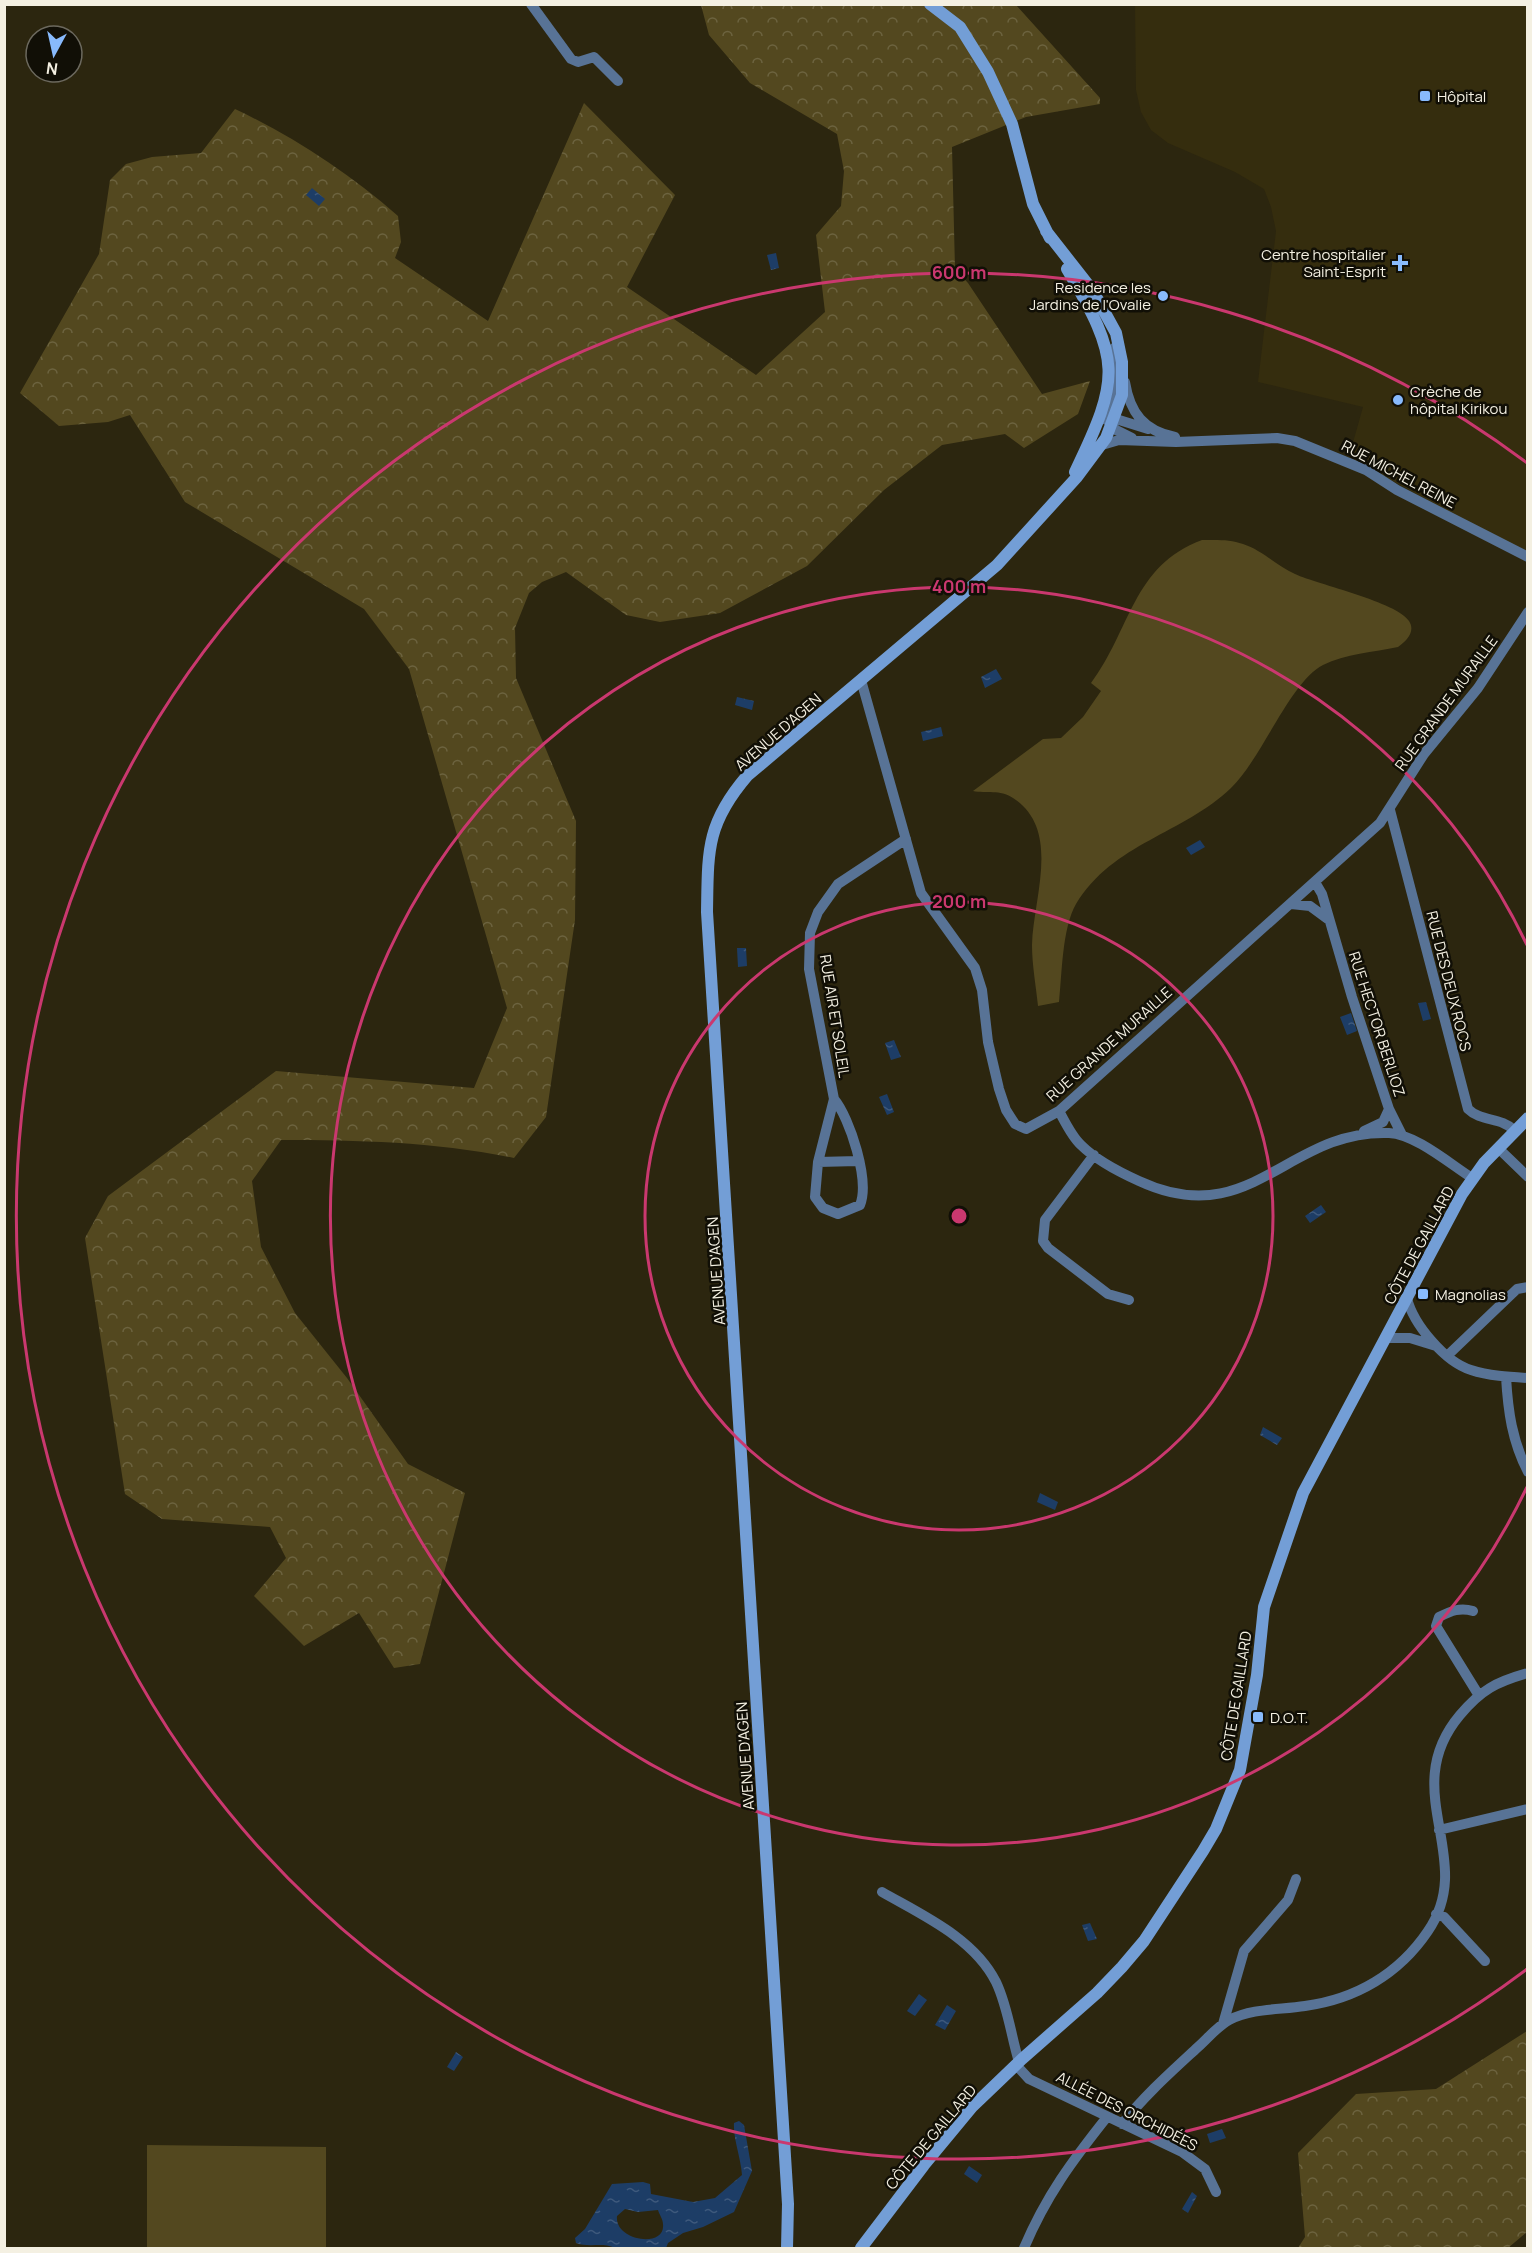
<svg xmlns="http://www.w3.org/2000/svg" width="1532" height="2253" viewBox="0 0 1532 2253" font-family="Manrope,sans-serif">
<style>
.built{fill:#352d0e}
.green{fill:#53481f}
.forest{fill:url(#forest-crowns)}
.water{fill:url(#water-ripples);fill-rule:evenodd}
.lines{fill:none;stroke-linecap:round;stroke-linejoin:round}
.street{stroke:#587396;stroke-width:10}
.secondary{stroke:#739ed6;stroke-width:12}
.ring{fill:none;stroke:#ca386f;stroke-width:3}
.poi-dot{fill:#88bafc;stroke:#110f06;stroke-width:2}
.labels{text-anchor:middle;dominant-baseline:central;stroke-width:5;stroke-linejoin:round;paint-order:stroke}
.poi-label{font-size:15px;fill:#f4f0e2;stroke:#110f06;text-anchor:start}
.street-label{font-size:15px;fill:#f4f0e2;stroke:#110f06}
.centre{fill:#ca386f;stroke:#110f06;stroke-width:3}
.ring-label{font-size:18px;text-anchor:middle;font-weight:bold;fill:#ca386f;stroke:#110f06;stroke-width:5;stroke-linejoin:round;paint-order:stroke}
</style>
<defs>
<pattern id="forest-crowns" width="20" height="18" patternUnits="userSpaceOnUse" patternTransform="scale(1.5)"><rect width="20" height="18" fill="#53481f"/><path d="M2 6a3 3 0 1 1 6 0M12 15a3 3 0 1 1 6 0" fill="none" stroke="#6c633f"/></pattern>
<pattern id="water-ripples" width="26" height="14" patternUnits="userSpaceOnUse" patternTransform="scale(1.5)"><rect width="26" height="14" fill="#1d3d66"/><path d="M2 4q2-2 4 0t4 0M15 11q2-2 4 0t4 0" fill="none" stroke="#3e597c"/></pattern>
</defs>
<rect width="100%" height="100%" fill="#2c260f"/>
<path class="built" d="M1135 5H1527V551L1466 522 1384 476 1353 453 1352 446 1363 407 1258 382 1276 231 1271 207 1264 189 1235 172 1168 143 1151 130 1141 112 1136 90Z"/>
<path class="green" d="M1202 540C1216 540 1230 539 1243 544 1262 550 1277 566 1295 574 1319 585 1397 602 1409 621 1416 632 1406 641 1398 647 1374 652 1345 654 1323 665 1290 682 1262 758 1231 788 1183 834 1113 843 1076 904 1062 928 1062 975 1059 1002L1038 1006C1036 986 1032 965 1032 945 1033 898 1062 830 1013 798 1000 789 986 794 973 791L1043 739 1061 738 1083 717 1101 691 1091 683C1131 630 1132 566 1202 540Z
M147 2145 326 2147V2248H147Z"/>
<path class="forest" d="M701 5H1016L1100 98V104L1026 117 952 147 955 269 968 283 1042 394 1090 381 1078 414 1024 448 1005 434 942 445 884 490 807 566 720 613 660 622 626 615 566 572 542 582 529 593 515 628 516 678 576 821 575 920 546 1117 514 1158C436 1142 360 1140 281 1140L252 1181 261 1247 295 1313 347 1378 408 1464 465 1493 420 1664 394 1668 359 1613 304 1646 254 1596 286 1558 270 1527 162 1519 125 1494 85 1238 108 1196 276 1071 474 1088 507 1008 409 669 364 609 185 502 130 415 108 422 59 426 20 393 99 254 110 180 126 164 152 157 201 153 235 109C294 137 349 173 398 216L401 242 395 258 488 321 584 103 675 195 627 287 756 375 825 312 816 235 841 206 844 171 837 134 750 83 709 35Z
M1527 2031V2232L1508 2248H1298L1305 2237 1298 2153 1356 2094 1436 2089Z"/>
<path class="water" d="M312 188 325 199 319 206 306 195Z
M776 253 779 268 771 270 767 255Z
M996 669 1002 679 985 688 981 677Z
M737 697 754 701 752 710 735 705Z
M941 727 943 736 923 741 921 732Z
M1200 840 1205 847 1191 855 1186 848Z
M737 948H746L747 966 738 967Z
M1426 1002 1431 1019 1423 1021 1418 1003Z
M1351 1013 1357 1031 1347 1035 1340 1017Z
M894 1040 901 1057 891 1060 885 1043Z
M887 1094 894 1112 887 1115 879 1097Z
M1321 1205 1326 1212 1310 1223 1305 1216Z
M1263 1427 1282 1438 1277 1445 1260 1435Z
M1040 1493 1058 1502 1055 1510 1037 1502Z
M1090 1923 1097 1939 1088 1941 1082 1925Z
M919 1994 927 2000 915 2016 907 2011Z
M947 2005 956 2011 945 2030 935 2025Z
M456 2052 463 2057 454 2071 447 2067Z
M739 2121 744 2125 752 2171 734 2212 703 2227 683 2233 668 2243 666 2248H615C603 2242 589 2248 576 2243L575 2238 585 2229 612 2184 643 2182 650 2184 651 2194 693 2202 715 2198 742 2175C741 2158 733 2139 734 2123ZM625 2209 638 2212 658 2210C659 2214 663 2219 663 2224 666 2249 614 2241 617 2216Z
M1222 2129 1226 2138 1210 2143 1207 2134Z
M969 2166 982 2175 977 2183 964 2174Z
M1192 2192 1197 2196 1188 2213 1182 2209Z"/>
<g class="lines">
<path class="street" d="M531 4 571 59 578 62 594 57 618 81
M1114 348 1117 384 1109 422 1116 430 1132 438
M1125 382C1130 413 1144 431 1175 437
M1106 420 1116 419 1148 429
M1102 445 1119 440 1176 442 1277 438 1295 441 1366 470 1397 490 1528 557
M861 680 921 893 975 968 982 990 988 1042 999 1089 1006 1110 1015 1124 1026 1129 1059 1111 1380 823 1424 754 1478 688 1528 612
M1390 810 1468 1109C1481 1122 1501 1117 1514 1130
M1315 882 1322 894 1352 997 1389 1109 1402 1135
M1291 904 1310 906 1329 920
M834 1099C850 1118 870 1181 860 1205L838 1214 823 1208 815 1197 818 1162 834 1099 809 969 810 933 818 912 838 884 906 839
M1059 1111C1065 1122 1072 1137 1081 1145 1097 1161 1119 1172 1139 1181 1251 1233 1287 1129 1389 1133 1415 1134 1450 1164 1472 1178
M1364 1131 1383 1122 1389 1109
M1498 1148 1528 1177
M1094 1155 1045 1220 1043 1241 1048 1248 1108 1294 1129 1300
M818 1162 858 1161
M1407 1298C1413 1324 1445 1362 1471 1370 1489 1376 1509 1377 1528 1378
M1386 1338H1410L1436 1346
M1448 1355 1517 1289 1528 1287
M1506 1377C1508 1411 1512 1441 1528 1472
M1473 1611C1460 1607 1451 1611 1439 1617L1436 1626 1478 1694
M1439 1830 1528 1809
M882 1892C922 1915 974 1938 996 1982 1008 2007 1011 2036 1019 2062
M1436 1914 1444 1917 1485 1961
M1223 2024 1244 1951 1288 1900 1296 1879
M1016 2065 1029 2079 1182 2152 1205 2169 1216 2192
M1122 2124C1145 2095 1171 2072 1198 2047 1208 2038 1218 2026 1229 2020 1253 2008 1279 2010 1305 2006 1356 1999 1399 1974 1428 1931 1478 1858 1396 1791 1460 1715 1481 1690 1496 1682 1528 1673
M1024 2248C1046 2196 1072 2161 1107 2117"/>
<path class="secondary" d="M930 4 960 27 988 72 1012 124 1033 204 1050 238
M1067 269C1121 360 1121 377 1075 472
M787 2248 788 2204 707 912C708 851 706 824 747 776L997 565 1077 477 1106 438 1122 395V362L1116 333 1093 291 1046 231
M861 2248 924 2165 972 2107 1022 2059 1097 1993 1122 1967 1144 1941 1203 1851 1216 1829 1240 1770 1257 1675 1264 1607 1303 1493 1462 1194 1484 1163 1528 1118"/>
</g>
<g class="ring">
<circle cx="959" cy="1216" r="314"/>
<path d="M1527 1487A629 629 0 1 1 1527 945"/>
<path d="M1527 1969A943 943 0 1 1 1527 463"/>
</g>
<g class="poi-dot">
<rect x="1419" y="90" width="12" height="12" rx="3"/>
<path d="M1397 254h6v6h6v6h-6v6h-6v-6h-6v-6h6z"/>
<circle cx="1163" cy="296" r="6"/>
<circle cx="1398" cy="400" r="6"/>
<rect x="1417" y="1288" width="12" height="12" rx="3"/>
<rect x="1252" y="1711" width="12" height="12" rx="3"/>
</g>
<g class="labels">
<g class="poi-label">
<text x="1437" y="96">Hôpital</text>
<text x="1386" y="254" text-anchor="end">Centre hospitalier<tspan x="1386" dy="17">Saint-Esprit</tspan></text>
<text x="1151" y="287" text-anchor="end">Residence les<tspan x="1151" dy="17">Jardins de l'Ovalie</tspan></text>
<text x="1410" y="391">Crèche de<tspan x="1410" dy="17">hôpital Kirikou</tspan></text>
<text x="1435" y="1294">Magnolias</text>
<text x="1270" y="1717">D.O.T.</text>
</g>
<g class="street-label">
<text transform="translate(1399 474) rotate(28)">RUE MICHEL REINE</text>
<text transform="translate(1446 703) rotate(-54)">RUE GRANDE MURAILLE</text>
<text transform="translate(778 732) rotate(-41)">AVENUE D'AGEN</text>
<text transform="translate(1449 981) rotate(76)">RUE DES DEUX ROCS</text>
<text transform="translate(835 1016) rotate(81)">RUE AIR ET SOLEIL</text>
<text transform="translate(1377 1024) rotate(72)">RUE HECTOR BERLIOZ</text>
<text transform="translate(1109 1044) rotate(-42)">RUE GRANDE MURAILLE</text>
<text transform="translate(1419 1245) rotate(-62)">CÔTE DE GAILLARD</text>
<text transform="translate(716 1271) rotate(-94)">AVENUE D'AGEN</text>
<text transform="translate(1236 1696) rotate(-81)">CÔTE DE GAILLARD</text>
<text transform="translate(745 1756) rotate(-94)">AVENUE D'AGEN</text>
<text transform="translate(1127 2111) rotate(27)">ALLÉE DES ORCHIDÉES</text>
<text transform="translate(931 2137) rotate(-50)">CÔTE DE GAILLARD</text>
</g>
</g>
<circle cx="959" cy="1216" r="9" class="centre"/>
<g class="ring-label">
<text x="959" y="279">600 m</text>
<text x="959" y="593">400 m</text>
<text x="959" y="908">200 m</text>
</g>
<rect width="1532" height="2253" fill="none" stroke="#f4f0e2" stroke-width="12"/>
<g transform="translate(54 54) rotate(188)"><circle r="28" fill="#110f06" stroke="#6c695e" stroke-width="1.5"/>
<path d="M0-4.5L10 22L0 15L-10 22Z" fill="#88bafc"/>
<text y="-9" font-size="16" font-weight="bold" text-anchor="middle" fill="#f4f0e2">N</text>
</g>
</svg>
